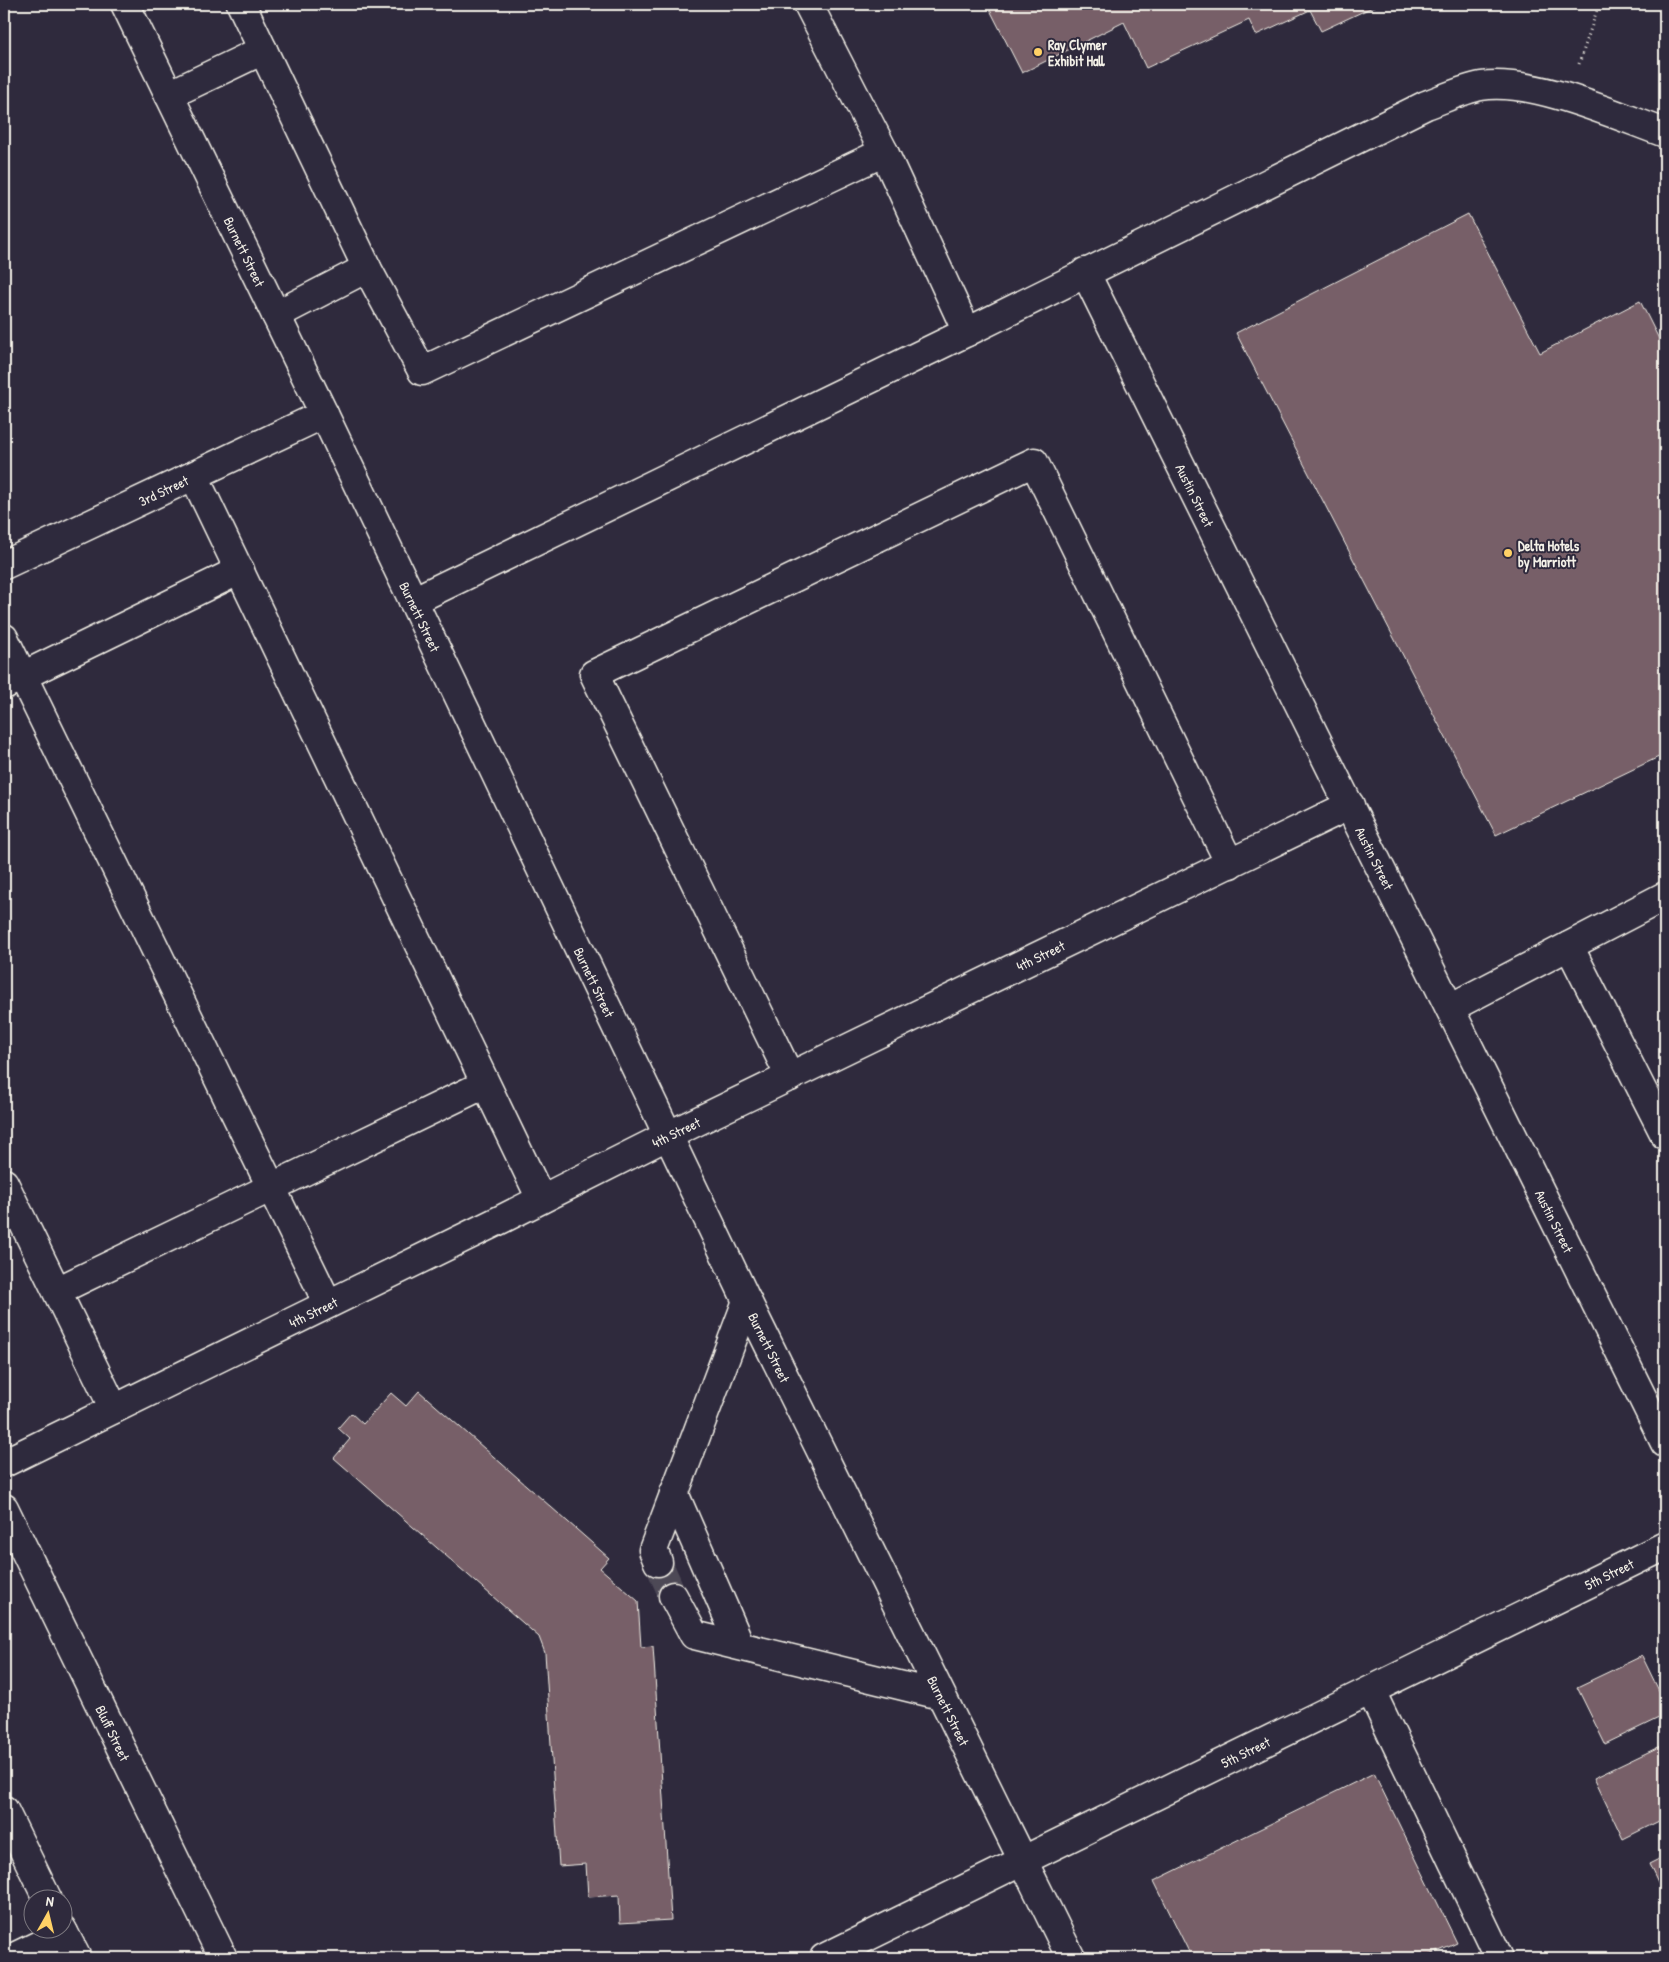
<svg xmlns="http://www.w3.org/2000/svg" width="1669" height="1962" viewBox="0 0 1669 1962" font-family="'Patrick Hand',sans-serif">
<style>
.building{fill:#775f68;stroke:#f4f1e8}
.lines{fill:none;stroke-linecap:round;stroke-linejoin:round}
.minor-tunnel{stroke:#4d4857;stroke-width:28;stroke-dasharray:28 14;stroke-linecap:butt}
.minor-casing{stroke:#f4f1e8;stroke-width:31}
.major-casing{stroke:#f4f1e8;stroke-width:31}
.path{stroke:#f4f1e8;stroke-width:3;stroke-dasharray:1 4;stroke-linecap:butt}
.minor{stroke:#2f2a3d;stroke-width:28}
.major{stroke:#2f2a3d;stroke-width:28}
.poi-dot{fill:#ffd166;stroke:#2f2a3d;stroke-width:2}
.labels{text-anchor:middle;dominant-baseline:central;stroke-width:4;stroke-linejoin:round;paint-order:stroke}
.poi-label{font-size:14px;font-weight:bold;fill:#f4f1e8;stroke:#2f2a3d;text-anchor:start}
.street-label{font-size:14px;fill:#f4f1e8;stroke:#2f2a3d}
</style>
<rect width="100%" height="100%" fill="#2f2a3d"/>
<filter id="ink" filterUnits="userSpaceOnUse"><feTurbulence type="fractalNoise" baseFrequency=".02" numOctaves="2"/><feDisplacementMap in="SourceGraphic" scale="10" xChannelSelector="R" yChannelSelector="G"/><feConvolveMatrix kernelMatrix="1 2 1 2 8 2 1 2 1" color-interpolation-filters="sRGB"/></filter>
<g filter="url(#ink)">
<path class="building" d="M987 4H1379L1321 31 1310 10 1256 35 1249 20 1146 68 1124 22 1022 73Z
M1468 214 1540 353 1640 301 1665 351V754L1496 835 1236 333Z
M419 1391 609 1558 600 1568 638 1601 641 1647 653 1646 671 1920 620 1923 619 1895 588 1897 586 1864 559 1866 545 1653 539 1637 334 1458 350 1439 338 1428 351 1413 363 1424 391 1393 406 1406Z
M1642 1656 1665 1703V1715L1605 1744 1577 1687Z
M1665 1744V1818L1623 1839 1594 1778Z
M1374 1773 1457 1943 1424 1958H1192L1154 1881Z
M1665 1856V1898L1649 1864Z"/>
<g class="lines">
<path class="minor-tunnel" d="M658 1562 673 1596"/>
<g class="minor-casing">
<g id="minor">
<path id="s1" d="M125 4 324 414 747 1301 1071 1958"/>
<path d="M241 4 367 268 422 371 884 152"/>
<path d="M808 4 884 152 967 332"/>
<path d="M169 95 263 50"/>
<path id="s2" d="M1085 272 1665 1443"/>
<path d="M276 315 367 268"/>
<path d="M194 476 541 1199"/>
<path id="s3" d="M4 565 324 414"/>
<path d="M413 601 967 332 1426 105C1443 99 1464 89 1481 86 1533 78 1615 115 1665 133"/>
<path d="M4 638 328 1304"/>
<path d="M4 685 240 570"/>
<path d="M1569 946 1665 1135"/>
<path d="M1450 1008 1665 896"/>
<path d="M790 1077 594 674 1034 462 1230 864"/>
<path d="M4 1183 114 1409"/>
<path d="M57 1291 485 1084"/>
<path id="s4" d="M4 1463 502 1219 667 1136 1350 805"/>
<path d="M674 1493 740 1645"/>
<path id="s5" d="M4 1508 223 1958"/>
<path d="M658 1562 653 1550 747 1301"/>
<path d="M673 1596 694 1635 940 1695"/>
<path d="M1371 1691 1499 1958"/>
<path d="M4 1810 48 1900"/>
<path d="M62 1929 77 1958"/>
<path d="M12 1958 64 1933"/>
</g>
</g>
<g class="major-casing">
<g id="major">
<path id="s6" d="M824 1958 1665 1546"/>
</g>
</g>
<path class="path" d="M1579 64 1599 4"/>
<use href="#minor" class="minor"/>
<use href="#major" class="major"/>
</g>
</g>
<g class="poi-dot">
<circle cx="1038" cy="52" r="5"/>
<circle cx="1508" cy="553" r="5"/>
</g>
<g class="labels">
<g class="poi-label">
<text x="1048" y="44">Ray Clymer<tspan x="1048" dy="16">Exhibit Hall</tspan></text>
<text x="1518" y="545">Delta Hotels<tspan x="1518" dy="16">by Marriott</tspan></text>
</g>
<g class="street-label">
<text stroke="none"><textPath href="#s1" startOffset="275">Burnett Street</textPath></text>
<text stroke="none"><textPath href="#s3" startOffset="176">3rd Street</textPath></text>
<text stroke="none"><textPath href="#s2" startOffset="249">Austin Street</textPath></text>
<text stroke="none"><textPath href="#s1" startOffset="680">Burnett Street</textPath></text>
<text stroke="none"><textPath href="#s2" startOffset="654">Austin Street</textPath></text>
<text stroke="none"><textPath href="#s4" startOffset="1154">4th Street</textPath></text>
<text stroke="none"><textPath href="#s1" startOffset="1085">Burnett Street</textPath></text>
<text stroke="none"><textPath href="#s4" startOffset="749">4th Street</textPath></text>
<text stroke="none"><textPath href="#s2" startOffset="1059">Austin Street</textPath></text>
<text stroke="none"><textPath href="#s4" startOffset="344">4th Street</textPath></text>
<text stroke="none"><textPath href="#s1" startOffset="1490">Burnett Street</textPath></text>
<text stroke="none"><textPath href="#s6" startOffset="874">5th Street</textPath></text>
<text stroke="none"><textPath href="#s1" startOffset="1895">Burnett Street</textPath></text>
<text stroke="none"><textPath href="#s5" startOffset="250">Bluff Street</textPath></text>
<text stroke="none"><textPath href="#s6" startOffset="469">5th Street</textPath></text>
</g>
</g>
<rect width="1669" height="1962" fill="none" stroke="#2f2a3d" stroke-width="20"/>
<rect x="10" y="10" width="1649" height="1942" fill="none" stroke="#f4f1e8" stroke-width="2" filter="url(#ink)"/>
<g transform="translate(48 1914) rotate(8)"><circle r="24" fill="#2f2a3d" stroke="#7e7a81"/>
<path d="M0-4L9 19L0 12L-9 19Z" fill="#ffd166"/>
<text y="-8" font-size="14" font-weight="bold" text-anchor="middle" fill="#f4f1e8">N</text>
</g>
</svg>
